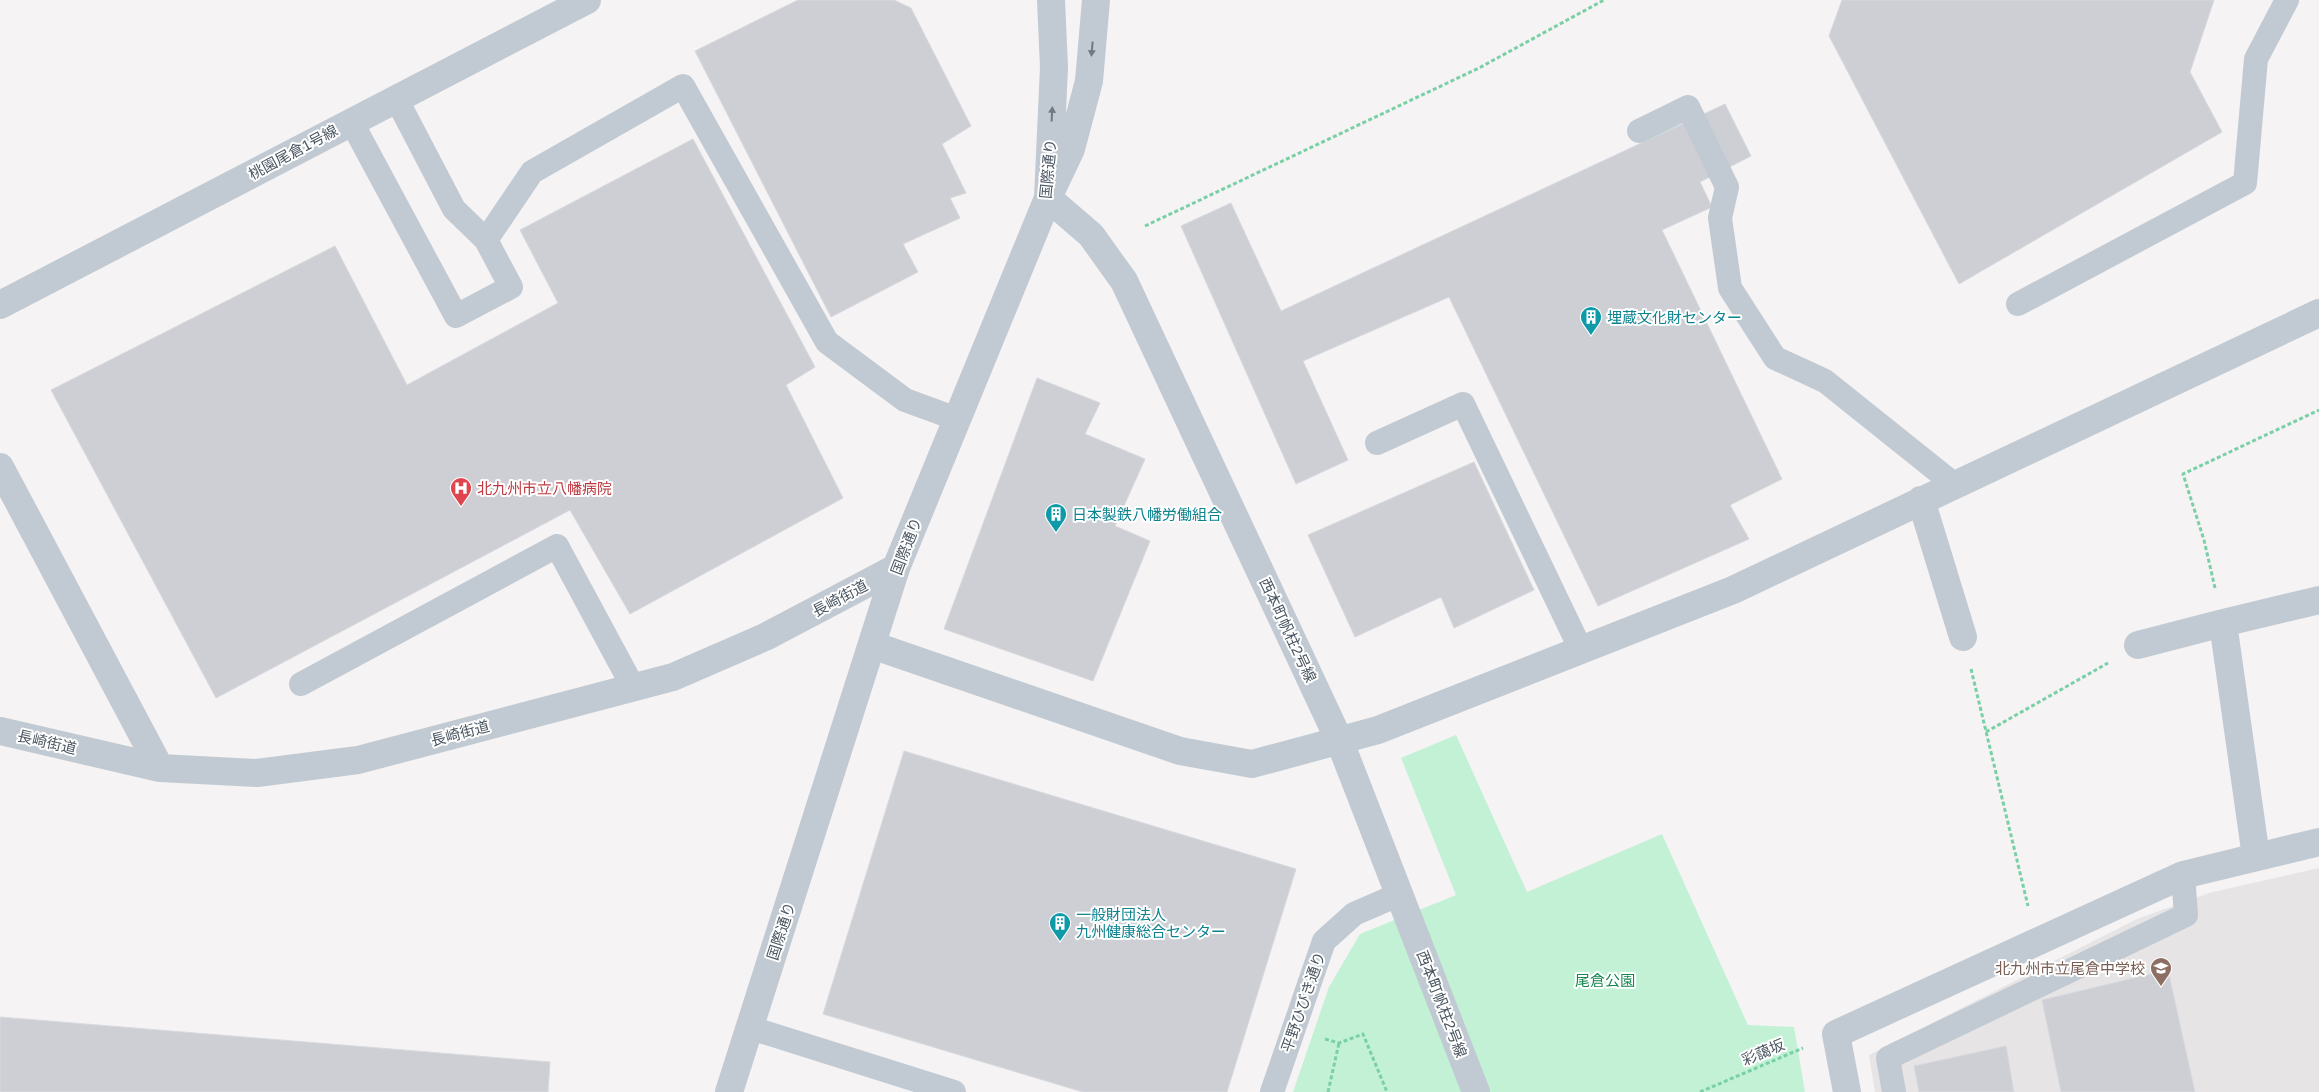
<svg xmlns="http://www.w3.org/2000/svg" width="2319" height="1092" viewBox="0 0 2319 1092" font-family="Arial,'Noto Sans JP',sans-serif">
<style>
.education{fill:#e6e4e5}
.green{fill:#c3f1d5}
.building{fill:#cdcfd5;stroke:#d7d9de}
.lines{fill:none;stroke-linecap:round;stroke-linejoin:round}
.path{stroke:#7ad0a6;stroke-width:3;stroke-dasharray:4 2.5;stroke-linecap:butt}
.service{stroke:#c1cad2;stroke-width:24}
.minor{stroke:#c1cad2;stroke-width:28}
.tertiary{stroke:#c1cad2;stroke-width:28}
.oneway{fill:#6e7983}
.labels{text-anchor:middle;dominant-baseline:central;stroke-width:4;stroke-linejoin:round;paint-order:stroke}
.street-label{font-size:15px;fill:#4a5661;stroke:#fff}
.culture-label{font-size:15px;fill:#0d838f;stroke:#fff;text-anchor:start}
.health-label{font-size:15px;fill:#be3a42;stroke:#fff;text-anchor:start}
.education-label{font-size:15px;fill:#785e54;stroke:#fff;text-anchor:end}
.park-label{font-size:15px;fill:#17864f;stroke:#fff}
</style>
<rect width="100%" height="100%" fill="#f5f3f3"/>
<path class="education" d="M2319 868V1092H1875L1869 1055 2137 919 2209 893Z"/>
<path class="green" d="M1456 735 1527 892 1662 834 1748 1025 1794 1027 1805 1092H1293L1329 987 1360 934 1456 895 1401 758Z"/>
<path class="building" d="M798 0H894L911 8 971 126 942 144 966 193 950 198 960 218 903 244 918 272 831 317 695 51Z
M1842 0H2214L2190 72 2222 132 1959 284 1829 36Z
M1725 104 1751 156 1700 182 1712 207 1662 230 1782 479 1730 505 1749 539 1598 606 1449 297 1303 361 1348 460 1296 484 1181 226 1231 203 1281 311Z
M693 139 815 367 786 385 843 498 630 614 570 510 216 698 51 390 335 246 407 385 558 303 520 230Z
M1037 378 1100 403 1085 434 1145 459 1115 526 1150 541 1093 681 944 629Z
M1474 462 1534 590 1454 628 1441 597 1355 637 1308 535Z
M904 751 1296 869 1227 1092H1083L823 1014Z
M2168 970 2195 1092H2061L2042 1000Z
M0 1017 550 1062 548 1092H0Z
M2006 1046 2014 1092H1919L1914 1066Z"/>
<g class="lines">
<path class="path" d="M1145 226 1479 68 1604 0
M2215 588 2204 540 2183 474 2319 410
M1971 669 2028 906
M1986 732 2108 663
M1325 1039 1339 1043 1363 1034 1387 1092
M1328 1092 1339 1043
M1700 1092 1803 1048"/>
<path class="service" d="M396 98 454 209 486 240
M351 121 456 316 511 287 486 240 532 172 683 86 827 342 905 400 957 419
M1639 131 1688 107 1727 187 1720 218 1730 288 1775 358 1825 381 1955 485
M2018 304 2245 183 2256 59 2287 0
M1377 443 1463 404 1581 650
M301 684 557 546 633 687
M751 1028 954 1092
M1272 1092 1324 941 1354 914 1400 894
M1894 1092 1888 1058 2186 915 2183 875"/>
<path class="minor" d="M0 467 160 768
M1921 500 1963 637
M872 645 1180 751 1252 764 1378 730 1733 590 2319 313
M2138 645 2223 623
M0 731 160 768 257 773 358 760 673 677 765 637 896 568
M2256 857 2223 623 2319 600
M1847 1092 1836 1034 2183 875 2319 842"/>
<path class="tertiary" d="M1053 187 1071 149 1089 81 1096 0
M1048 198 1091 235 1124 281 1340 742 1476 1092
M0 305 587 0
M729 1092 896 568 1048 198 1054 67 1051 0"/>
</g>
<defs><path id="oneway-solid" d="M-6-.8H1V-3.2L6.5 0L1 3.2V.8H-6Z" transform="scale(1.25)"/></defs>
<g class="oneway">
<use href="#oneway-solid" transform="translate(1092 49) rotate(95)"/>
<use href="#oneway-solid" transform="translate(1052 114) rotate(-87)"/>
</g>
<defs>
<g id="building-pin" transform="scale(1.125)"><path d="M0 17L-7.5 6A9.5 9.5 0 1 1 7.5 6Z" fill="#0f9aa8" stroke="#fff"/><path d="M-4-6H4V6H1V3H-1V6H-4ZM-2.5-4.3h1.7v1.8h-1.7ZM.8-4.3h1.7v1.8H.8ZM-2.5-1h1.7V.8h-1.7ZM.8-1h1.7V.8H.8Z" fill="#fff"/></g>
<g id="hospital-pin" transform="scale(1.125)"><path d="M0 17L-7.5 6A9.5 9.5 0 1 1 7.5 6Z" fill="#e0444e" stroke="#fff"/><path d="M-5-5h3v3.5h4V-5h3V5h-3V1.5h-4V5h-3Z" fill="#fff"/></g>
<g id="school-pin" transform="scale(1.125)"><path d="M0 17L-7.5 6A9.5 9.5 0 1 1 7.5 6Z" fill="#8d6e63" stroke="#fff"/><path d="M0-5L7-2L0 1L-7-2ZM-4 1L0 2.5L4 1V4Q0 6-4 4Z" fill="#fff"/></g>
</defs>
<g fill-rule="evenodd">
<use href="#building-pin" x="1591" y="317"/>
<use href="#hospital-pin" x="461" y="488"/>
<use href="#building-pin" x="1056" y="514"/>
<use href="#building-pin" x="1060" y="923"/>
<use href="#school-pin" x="2161" y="968"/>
</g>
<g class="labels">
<g class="street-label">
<text transform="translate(293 152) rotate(-28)">桃園尾倉1号線</text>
<text transform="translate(1048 169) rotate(-85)">国際通り</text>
<text transform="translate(906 546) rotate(-69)">国際通り</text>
<text transform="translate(840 598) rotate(-28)">長崎街道</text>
<text transform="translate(1288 630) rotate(65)">西本町帆柱2号線</text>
<text transform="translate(460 733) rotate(-15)">長崎街道</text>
<text transform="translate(47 742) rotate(13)">長崎街道</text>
<text transform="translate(781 931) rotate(-72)">国際通り</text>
<text transform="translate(1303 1002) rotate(-71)">平野ひびき通り</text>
<text transform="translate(1442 1004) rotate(69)">西本町帆柱2号線</text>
<text transform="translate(1763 1052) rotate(-23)">彩藹坂</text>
</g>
<g class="culture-label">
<text x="1607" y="317">埋蔵文化財センター</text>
<text x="1072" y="514">日本製鉄八幡労働組合</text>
<text x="1076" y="914">一般財団法人<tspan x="1076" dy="17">九州健康総合センター</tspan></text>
</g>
<g class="health-label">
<text x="477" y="488">北九州市立八幡病院</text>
</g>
<g class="education-label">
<text x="2145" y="968">北九州市立尾倉中学校</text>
</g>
<g class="park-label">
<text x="1605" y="980">尾倉公園</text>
</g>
</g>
</svg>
